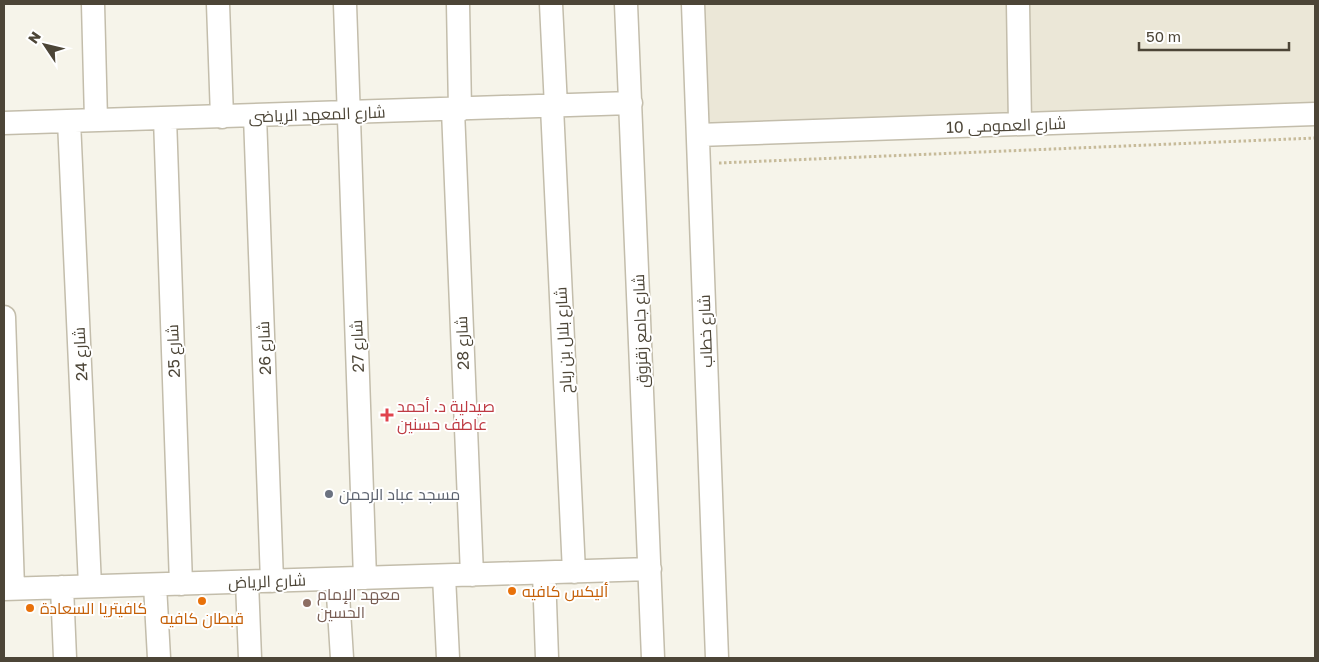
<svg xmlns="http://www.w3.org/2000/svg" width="1319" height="662" viewBox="0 0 1319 662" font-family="'Golos Text',Cairo,sans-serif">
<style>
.residential{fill:#ebe7d7}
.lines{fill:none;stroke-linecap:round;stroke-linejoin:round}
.minor-casing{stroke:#c3bdab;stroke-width:25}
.path{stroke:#c7bb9a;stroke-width:3;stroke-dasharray:2.5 2.5;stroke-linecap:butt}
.minor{stroke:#fff;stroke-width:22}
.health-dot{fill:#e0444e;stroke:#fff;stroke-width:2}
.worship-dot{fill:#6b7280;stroke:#fff;stroke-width:2}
.food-dot{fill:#e8710a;stroke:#fff;stroke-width:2}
.education-dot{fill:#8d6e63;stroke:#fff;stroke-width:2}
.labels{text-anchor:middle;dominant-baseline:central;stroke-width:4;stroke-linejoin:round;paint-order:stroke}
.street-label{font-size:16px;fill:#4c4537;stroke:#fff}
.health-label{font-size:16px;fill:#be3a42;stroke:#fff;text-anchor:start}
.worship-label{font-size:16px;fill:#5b616d;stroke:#fff;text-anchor:start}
.food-label{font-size:16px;fill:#c56008;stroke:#fff;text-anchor:start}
.education-label{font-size:16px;fill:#785e54;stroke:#fff;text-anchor:start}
</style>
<rect width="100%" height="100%" fill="#f6f4ea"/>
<path class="residential" d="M698 4H1315V107L703 131Z"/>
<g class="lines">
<g class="minor-casing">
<path id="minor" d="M93 4 96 120
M218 4 222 117
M345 4 365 578
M458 4 460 110
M551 4 556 107
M626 4 653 658
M693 4 717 658
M1018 4 1020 124
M552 107 574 572
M453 110 472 575
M255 116 272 581
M165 118 181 584
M69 121 90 586
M4 123 631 103
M698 135 1315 114
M4 317 13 588
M544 573 547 658
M444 576 448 658
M337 579 342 658
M247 582 250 658
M155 585 159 658
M62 587 65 658
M4 589 650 569"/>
</g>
<path class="path" d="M719 163 1315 138"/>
<use href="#minor" class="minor"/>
</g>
<path class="health-dot" d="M384.5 407.5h5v5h5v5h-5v5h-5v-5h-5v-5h5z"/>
<circle class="worship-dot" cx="329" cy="494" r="5"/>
<g class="food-dot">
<circle cx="512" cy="591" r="5"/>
<circle cx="202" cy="601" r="5"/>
<circle cx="30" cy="608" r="5"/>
</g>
<circle class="education-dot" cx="307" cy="603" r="5"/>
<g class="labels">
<g class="street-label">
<text transform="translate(317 114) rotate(-2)">شارع المعهد الرياضى</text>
<text transform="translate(1006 125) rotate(-2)">شارع العمومى 10</text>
<text transform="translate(640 331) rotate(-92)">شارع جامع زقزوق</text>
<text transform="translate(705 331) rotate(-92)">شارع خطاب</text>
<text transform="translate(563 340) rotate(-93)">شارع بلال بن رباح</text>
<text transform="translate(462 343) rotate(-92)">شارع 28</text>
<text transform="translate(357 346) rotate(-92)">شارع 27</text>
<text transform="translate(264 348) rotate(-92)">شارع 26</text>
<text transform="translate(173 351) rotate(-92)">شارع 25</text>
<text transform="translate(80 354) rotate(-93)">شارع 24</text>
<text transform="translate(267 581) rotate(-2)">شارع الرياض</text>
</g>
<g class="health-label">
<text x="397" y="406">صيدلية د. أحمد<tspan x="397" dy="18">عاطف حسنين</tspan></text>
</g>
<g class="worship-label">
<text x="339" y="494">مسجد عباد الرحمن</text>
</g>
<g class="food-label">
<text x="522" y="591">أليكس كافيه</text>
<text x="40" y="608">كافيتريا السعادة</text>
<text x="202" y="618" text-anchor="middle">قبطان كافيه</text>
</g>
<g class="education-label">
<text x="317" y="594">معهد الإمام<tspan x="317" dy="18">الحسين</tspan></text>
</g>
</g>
<rect width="1319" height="662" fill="none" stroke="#4c4537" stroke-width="10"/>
<g transform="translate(45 45) rotate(305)" stroke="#ffffff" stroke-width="4" paint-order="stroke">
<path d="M0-4L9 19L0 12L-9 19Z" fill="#4c4537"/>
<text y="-8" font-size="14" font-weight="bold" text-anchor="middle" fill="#4c4537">N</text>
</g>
<path d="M1139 42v8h150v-8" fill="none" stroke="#4c4537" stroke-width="2.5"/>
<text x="1146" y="42" font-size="15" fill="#4c4537" stroke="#ffffff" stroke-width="4" paint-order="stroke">50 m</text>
</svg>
